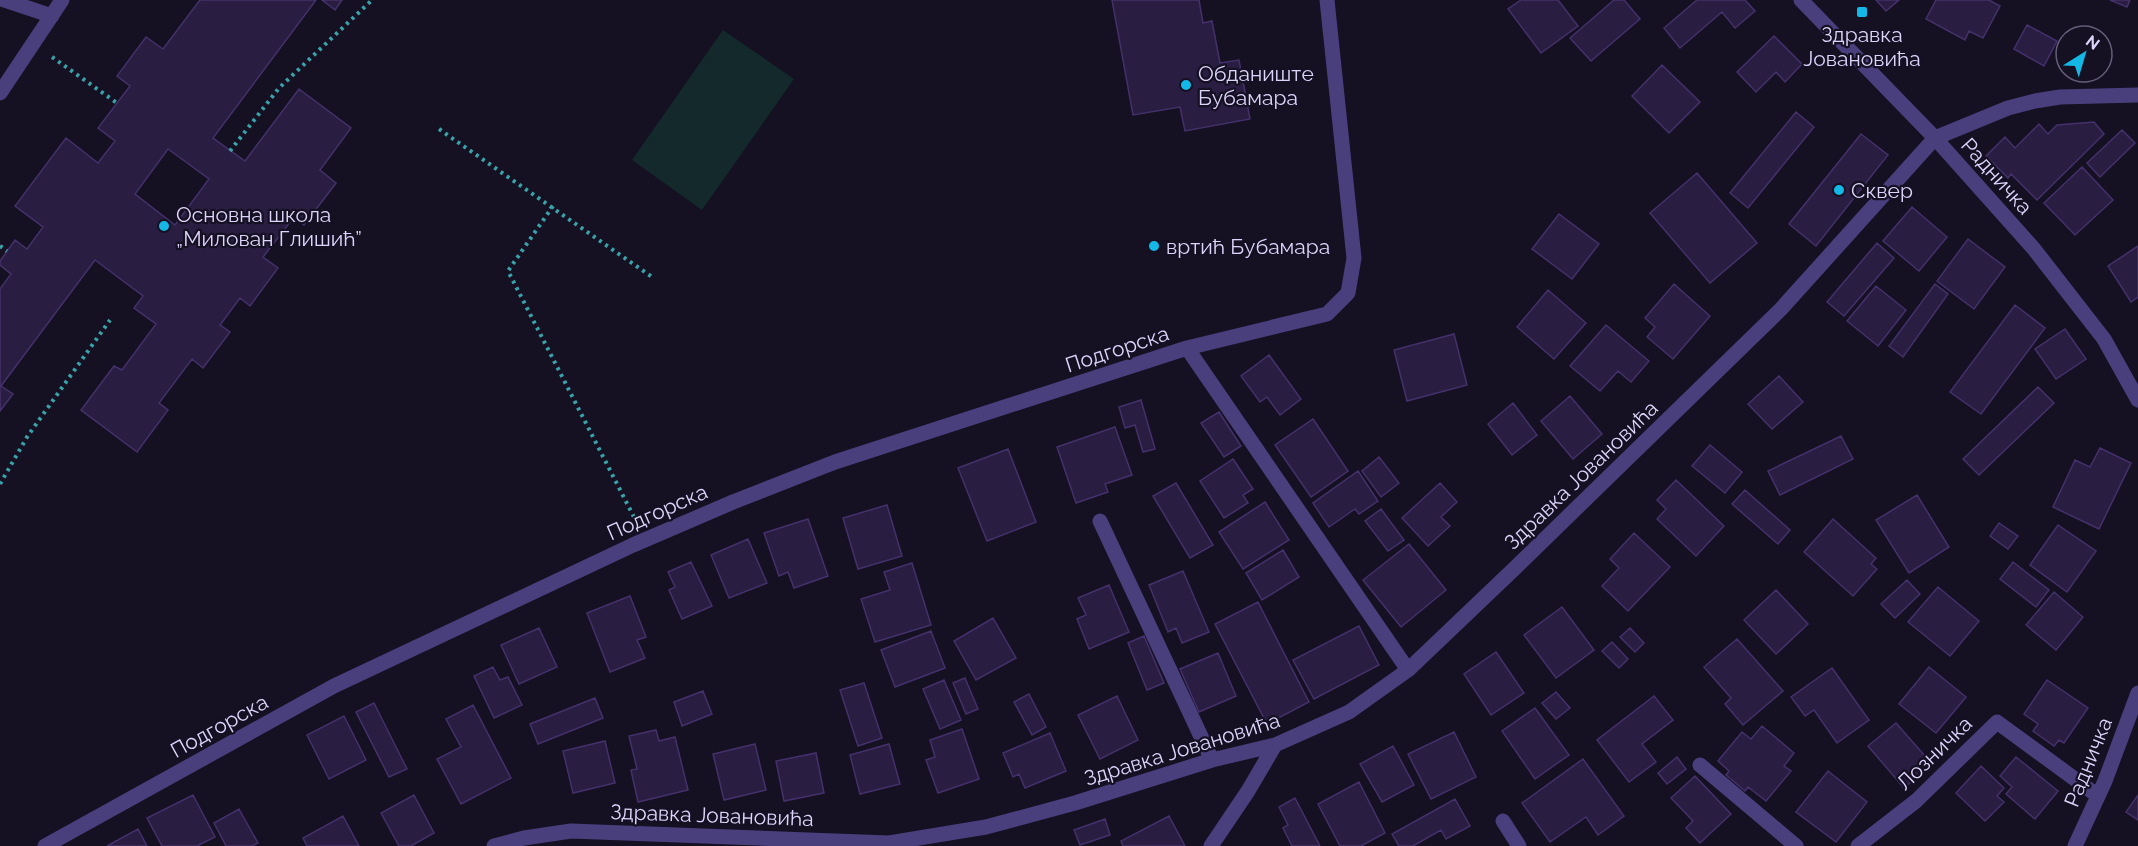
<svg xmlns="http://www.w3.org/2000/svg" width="2138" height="846" viewBox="0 0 2138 846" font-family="Raleway,sans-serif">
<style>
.pitch{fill:#13292b}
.building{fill:#291d41;stroke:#44316b;stroke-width:1.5;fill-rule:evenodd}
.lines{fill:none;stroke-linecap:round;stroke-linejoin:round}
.path{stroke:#39a3aa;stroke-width:4;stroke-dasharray:3 4.5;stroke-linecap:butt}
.minor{stroke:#493f7d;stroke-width:15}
.poi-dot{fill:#14b8e7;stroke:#151022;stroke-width:2}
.labels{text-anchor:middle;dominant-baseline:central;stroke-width:4.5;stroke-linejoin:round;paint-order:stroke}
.poi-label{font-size:21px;fill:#ddd4fb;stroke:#151022;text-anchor:start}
.street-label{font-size:21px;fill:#ddd4fb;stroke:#151022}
</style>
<rect width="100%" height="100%" fill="#151022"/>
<path class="pitch" d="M723 30 794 79 702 210 632 160Z"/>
<path class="building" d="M200 0H316L213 138 245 161 299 89 351 128 320 170 336 183 304 225 294 217 263 257 278 268 250 306 240 298 220 325 230 332 203 368 192 359 159 403 168 410 137 452 81 410 114 366 122 370 156 324 134 308 143 296 95 260 1 386 13 394 0 411V289L11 274 0 265V261L15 240 27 249 43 227 15 206 66 138 98 163 115 141 98 128 130 86 117 76 146 37 163 49ZM168 149 209 179 175 225 135 194Z
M322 0H342L335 10Z
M1112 0H1199L1203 23 1212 21 1220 63 1239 60 1250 119 1185 131 1180 107 1133 115Z
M1521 0H1558L1578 26 1541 53 1508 9Z
M1614 0H1624L1640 19 1591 61 1570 38Z
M1697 0H1745L1755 11 1735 28 1722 12 1680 48 1664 28Z
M1876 0H1899L1886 11Z
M1936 0H1989L2000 6 1983 38 1969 31 1965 40 1926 19Z
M2110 0H2130L2127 7Z
M2027 25 2057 41 2044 66 2014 49Z
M1774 36 1802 64 1785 82 1776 72 1756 92 1737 72Z
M1662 65 1700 102 1669 133 1632 96Z
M1796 112 1814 127 1748 208 1730 193Z
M2094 122 2104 134 2037 200 2011 174 2008 178 1986 156 2005 137 2015 148 2039 124 2048 134 2057 125Z
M2122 130 2135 143 2100 177 2087 163Z
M1861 134 1888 155 1816 246 1789 224Z
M2082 167 2113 200 2075 235 2044 203Z
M1697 173 1757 243 1710 283 1650 213Z
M1912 207 1947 237 1919 271 1883 241Z
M1559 214 1599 244 1572 279 1532 249Z
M1968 239 2005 267 1974 309 1937 281Z
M1877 243 1894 258 1844 316 1827 302Z
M2138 246V297L2131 302 2108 266Z
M1674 284 1710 316 1673 359 1647 337 1655 327 1645 318Z
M1935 284 1948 294 1903 357 1889 346Z
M1876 286 1906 310 1878 346 1847 321Z
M1548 290 1586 323 1554 359 1517 327Z
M2015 305 2045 328 1981 414 1950 392Z
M1606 325 1649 361 1631 382 1618 371 1600 391 1570 366Z
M2065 329 2086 359 2056 379 2035 349Z
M1454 334 1467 385 1407 401 1394 350Z
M1269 355 1301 399 1280 415 1267 397 1260 402 1241 376Z
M1779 376 1803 402 1772 429 1748 404Z
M2038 387 2054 403 1979 475 1963 459Z
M1570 396 1602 434 1573 459 1541 421Z
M1141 400 1155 449 1143 452 1135 425 1125 428 1119 407Z
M1513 403 1537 435 1512 455 1488 424Z
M1219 412 1241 446 1224 457 1201 423Z
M1313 419 1348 471 1311 497 1275 445Z
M1115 427 1132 475 1105 484 1108 492 1076 503 1057 447Z
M1841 436 1853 459 1780 495 1768 471Z
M1710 445 1742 472 1725 493 1692 466Z
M2100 448 2131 463 2099 529 2053 507 2075 460 2090 467Z
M1008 449 1036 522 987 541 958 468Z
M1379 457 1399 483 1381 497 1362 471Z
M1233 459 1253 489 1243 495 1248 503 1224 518 1200 481Z
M1358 471 1378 501 1359 514 1355 509 1329 527 1313 503Z
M1676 480 1724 526 1696 556 1657 519 1666 509 1657 500Z
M1176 483 1213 545 1190 558 1153 496Z
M1440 483 1457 502 1441 517 1450 526 1428 546 1402 518Z
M1745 490 1790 530 1778 544 1732 504Z
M1917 495 1949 547 1909 573 1876 520Z
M1265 502 1289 540 1243 569 1219 532Z
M887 505 902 556 858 569 843 518Z
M1381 509 1404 540 1388 551 1365 521Z
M808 519 828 576 794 588 788 572 779 576 764 533Z
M1833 519 1876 558 1871 564 1877 569 1853 596 1804 552Z
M1999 523 2018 536 2008 549 1990 536Z
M2058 525 2096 551 2067 592 2030 565Z
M1634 533 1670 567 1628 611 1602 586 1619 568 1610 559Z
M748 539 767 583 729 598 711 555Z
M1409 544 1446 590 1401 627 1363 580Z
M1283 550 1299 577 1262 600 1246 573Z
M691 562 712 606 682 619 669 590 675 587 668 572Z
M2013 562 2049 590 2036 607 2000 579Z
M912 563 931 625 875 642 861 599 890 590 884 572Z
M1183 571 1209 632 1182 643 1176 628 1168 632 1149 585Z
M1907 580 1920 594 1895 618 1881 604Z
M1109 585 1129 632 1089 649 1077 619 1086 615 1078 598Z
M1938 587 1979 621 1950 656 1908 622Z
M1776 590 1808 624 1776 654 1744 620Z
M2054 592 2083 617 2056 650 2026 625Z
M630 596 646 637 637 640 645 658 610 672 587 613Z
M1258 602 1309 702 1267 724 1215 624Z
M1562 607 1594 650 1556 678 1524 635Z
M993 618 1016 658 976 680 954 641Z
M1359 626 1379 665 1314 699 1293 660Z
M539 628 557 667 519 684 501 645Z
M1630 628 1644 643 1635 652 1620 637Z
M931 631 945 668 895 687 881 650Z
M1144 636 1164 683 1147 690 1128 643Z
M1737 639 1783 691 1743 725 1725 704 1731 698 1704 667Z
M1612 642 1628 659 1619 668 1602 651Z
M1496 652 1524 693 1491 715 1464 674Z
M1218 653 1236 696 1199 712 1180 669Z
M493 667 500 680 508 677 522 705 494 718 474 676Z
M1929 667 1966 697 1936 733 1899 704Z
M1832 668 1869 720 1837 743 1814 710 1805 716 1791 697Z
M965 678 978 709 966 714 953 683Z
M944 680 961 720 940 729 923 689Z
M2047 680 2088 708 2064 743 2059 740 2054 746 2033 731 2038 724 2024 714Z
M864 683 882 738 858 746 840 690Z
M703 691 712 714 682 726 674 702Z
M1556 692 1570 708 1556 719 1542 703Z
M1029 694 1046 727 1032 735 1014 702Z
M1117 696 1138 740 1100 759 1078 715Z
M1654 696 1673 720 1642 744 1656 762 1629 782 1597 740Z
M595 698 603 718 538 744 530 724Z
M374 703 407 769 389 777 356 712Z
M473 705 511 778 461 804 437 759 461 747 446 719Z
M1535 708 1569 755 1535 779 1502 731Z
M344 716 366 760 329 779 307 735Z
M1896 723 1932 764 1904 788 1868 746Z
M1762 726 1794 753 1784 766 1791 771 1766 801 1748 787 1745 791 1726 775 1729 771 1718 761 1742 732 1751 739Z
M962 729 979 779 938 793 926 760 935 757 930 740Z
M656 730 659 741 675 737 688 790 638 802 631 770 637 769 629 736Z
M1454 732 1476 777 1431 799 1408 754Z
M1050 733 1066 771 1025 788 1019 774 1013 777 1003 753Z
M605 741 615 783 573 793 563 751Z
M755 744 766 790 724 800 713 754Z
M889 744 900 784 860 794 850 755Z
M1393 746 1414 785 1382 802 1360 764Z
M816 753 824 793 784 801 776 761Z
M1677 757 1686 769 1667 784 1658 773Z
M2016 757 2058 791 2035 819 2006 794 2012 787 2000 776Z
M1583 759 1624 816 1598 835 1586 817 1550 842 1522 803Z
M1981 766 2004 788 1997 796 2004 802 1985 821 1956 793Z
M1828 771 1867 802 1836 842 1796 812Z
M1695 776 1731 814 1700 843 1686 828 1693 821 1671 798Z
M1359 782 1385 833 1361 846H1340L1318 804Z
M193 795 215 837 197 846H162L147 818Z
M414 795 434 833 411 846H399L381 813Z
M2138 795V820L2126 812Z
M1295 798 1320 846H1292L1283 828 1288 825 1279 807Z
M1455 799 1470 826 1446 839 1441 830 1413 846H1399L1392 834Z
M239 809 258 843 252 846H226L214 823Z
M343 816 359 846H307L303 838Z
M1169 816 1185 846H1123L1121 841Z
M1105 819 1110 835 1080 845 1074 830Z
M138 829 147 846H107Z"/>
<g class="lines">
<path class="path" d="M52 57 117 103
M439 129 652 277
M230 151 279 88 372 0
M553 206 508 271 636 521
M0 246 7 251
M0 484 27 437 110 320"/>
<path class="minor" d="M4 0 52 16
M1801 0 1935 138 2034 249 2104 339 2138 400
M0 93 62 0
M1187 348 1408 670
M1100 521 1212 760
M1700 765 1796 846
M1503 821 1519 846
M45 846 334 686 633 545 733 502 835 462 1187 348 1327 314 1348 293 1354 258 1327 0
M494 846 524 838 571 831 889 843 986 827 1075 803 1212 760 1275 745 1349 712 1408 670 1515 568 1781 309 1935 138 2008 108 2035 101 2060 97 2138 95
M1211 846 1248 791 1275 745
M1858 846 1916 801 1997 722 2098 796
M2075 846 2105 781 2138 693"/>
</g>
<g class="poi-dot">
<rect x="1856" y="6" width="12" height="12" rx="3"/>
<circle cx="1186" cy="85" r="6"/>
<circle cx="1839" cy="190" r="6"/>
<circle cx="164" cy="226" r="6"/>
<circle cx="1154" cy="246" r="6"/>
</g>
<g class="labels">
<g class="poi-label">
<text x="1862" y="34" text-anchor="middle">Здравка<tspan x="1862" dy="24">Јовановића</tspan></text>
<text x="1198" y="73">Обданиште<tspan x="1198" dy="24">Бубамара</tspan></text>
<text x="1851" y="190">Сквер</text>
<text x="176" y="214">Основна школа<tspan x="176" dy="24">„Милован Глишић”</tspan></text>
<text x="1166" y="246">вртић Бубамара</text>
</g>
<g class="street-label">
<text transform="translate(1997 176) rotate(48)">Радничка</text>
<text transform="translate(1117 349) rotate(-18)">Подгорска</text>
<text transform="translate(1581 475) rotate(-44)">Здравка Јовановића</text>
<text transform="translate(657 512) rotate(-24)">Подгорска</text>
<text transform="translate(219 726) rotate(-29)">Подгорска</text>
<text transform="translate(1182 749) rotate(-17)">Здравка Јовановића</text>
<text transform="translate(1934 753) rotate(-44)">Лозничка</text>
<text transform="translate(2088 762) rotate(-68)">Радничка</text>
<text transform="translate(712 815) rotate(2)">Здравка Јовановића</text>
</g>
</g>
<g transform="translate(2084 54) rotate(37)"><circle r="28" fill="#151022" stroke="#655e79" stroke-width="1.5"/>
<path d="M0-4.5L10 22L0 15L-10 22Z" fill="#14b8e7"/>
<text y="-9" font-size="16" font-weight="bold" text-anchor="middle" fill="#ddd4fb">N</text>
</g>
</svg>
